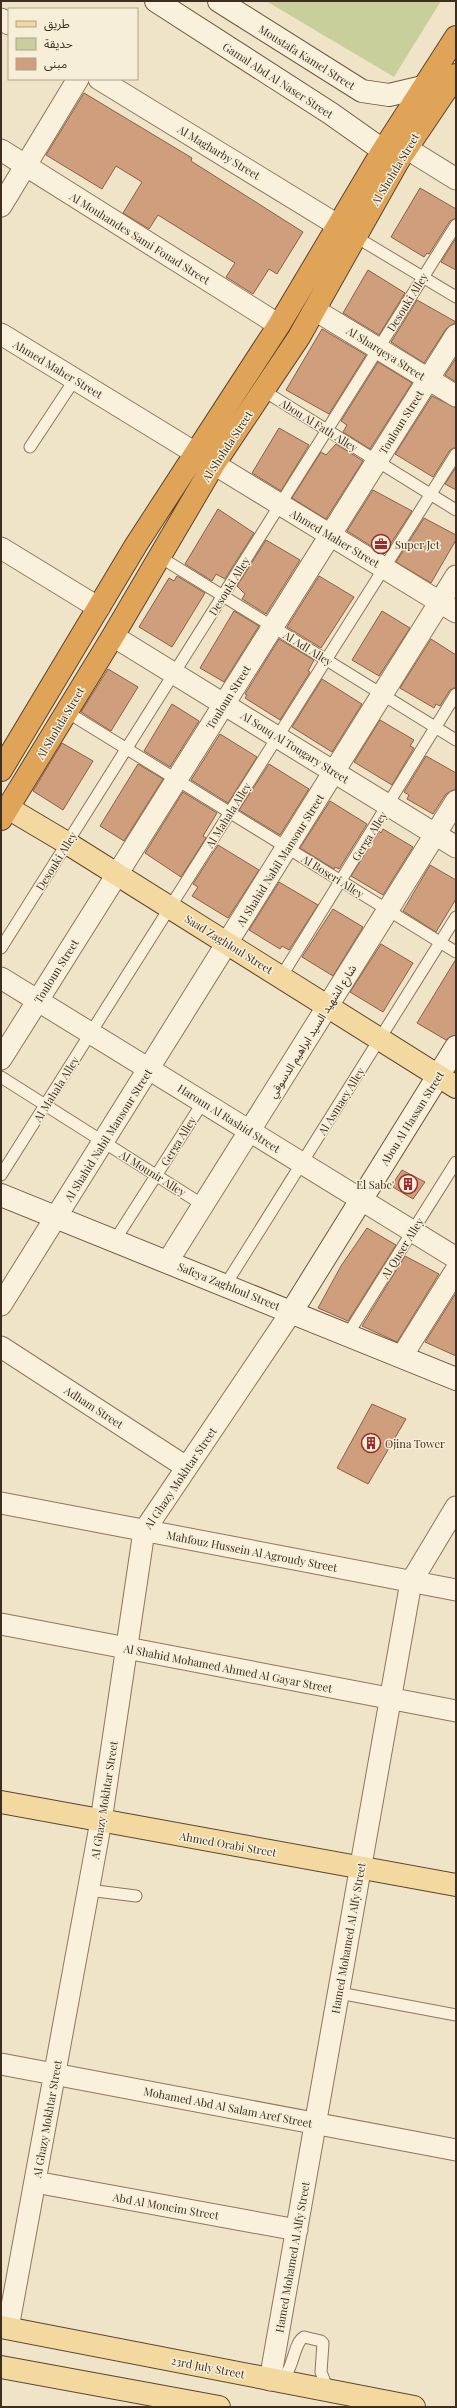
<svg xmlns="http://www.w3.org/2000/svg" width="457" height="2408" viewBox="0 0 457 2408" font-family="'Playfair Display','Noto Sans Arabic',serif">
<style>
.green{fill:#c9cf9b}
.building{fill:#cf9f7d;stroke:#8d5f41}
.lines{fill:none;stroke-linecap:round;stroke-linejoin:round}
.lane-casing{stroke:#8d765c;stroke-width:13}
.street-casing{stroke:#8d765c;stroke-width:23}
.secondary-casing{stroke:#6f573f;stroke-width:24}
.primary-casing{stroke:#5b4430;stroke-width:24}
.highway-casing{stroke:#5b4430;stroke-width:24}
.lane{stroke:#faf1dc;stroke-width:11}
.street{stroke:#faf1dc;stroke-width:21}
.secondary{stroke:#faf1dc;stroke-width:22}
.primary{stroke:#f3d9a0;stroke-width:22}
.highway{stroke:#e0a458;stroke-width:22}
.labels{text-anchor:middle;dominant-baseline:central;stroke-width:3;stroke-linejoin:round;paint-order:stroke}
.street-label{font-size:11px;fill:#3d2e20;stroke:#f7eed8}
.poi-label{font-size:11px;fill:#3d2e20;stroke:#f7eed8;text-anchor:start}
</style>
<rect width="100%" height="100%" fill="#f0e4c8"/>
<path class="green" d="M266 1H441L394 77Z"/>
<path class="building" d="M84 93 192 158 191 161 303 232 277 274 269 269 253 294 226 277 235 263 158 215 149 229 123 213 142 182 116 166 102 189 46 155Z
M420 188 456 209V218L450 221 429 254 427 253 424 257 391 237Z
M456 238V270L441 262Z
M368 270 405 293 379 335 343 313Z
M417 300 456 322 446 329 424 363 391 342Z
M322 329 366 355 329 414 286 390Z
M456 358V382L445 375Z
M378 362 412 383 370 449 343 432 347 425 341 421Z
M432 396 456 408V447L450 450 433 477 395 454Z
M279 428 309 445 281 491 252 473Z
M336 444 363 461 326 519 292 498 321 452 326 455Z
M456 467V490L445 484Z
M373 490 412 511 384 554 347 531Z
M218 509 254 533 225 579 216 574 212 581 185 564Z
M424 518 456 535V540L431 583 396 562Z
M266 540 300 560 266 614 242 599 245 594 237 586Z
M177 576 205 593 172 647 139 627 169 578 174 581Z
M319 576 354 597 321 648 287 627Z
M234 611 259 626 224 682 200 668Z
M382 611 410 628 379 676 352 660Z
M279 639 314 660 308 671 310 672 280 720 245 698 247 695 245 694Z
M431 639 456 655V687L450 690 440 706 436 704 434 708 400 688Z
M108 669 138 687 111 731 81 712Z
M322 679 362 704 332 752 292 727Z
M172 704 199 721 170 767 144 751Z
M380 720 414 740 410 746 414 748 392 785 354 762Z
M220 734 257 757 228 803 191 780Z
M62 743 93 761 63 810 33 791Z
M426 756 456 773V789L446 794 433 814 407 799 409 795 404 792Z
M138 764 163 779 124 841 100 826Z
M269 764 309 789 280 835 239 810Z
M183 792 217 813 203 836 206 838 181 877 145 853Z
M330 801 367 824 339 869 335 867 334 869 300 848Z
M383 829 413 847 383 895 351 876 379 831 381 833Z
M218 845 259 870 228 918 192 896 198 887 193 884Z
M430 865 456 880V899L436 932 403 911Z
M279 882 318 905 289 950 282 946 280 949 249 930Z
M333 909 363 927 333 976 302 957Z
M381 944 413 963 383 1012 350 992Z
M456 959V1035L446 1040 417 1023Z
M402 1170 425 1182 413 1199 391 1186Z
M367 1228 396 1245 348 1321 318 1308 341 1266Z
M405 1256 439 1274 397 1342 362 1326Z
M456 1293V1356L425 1342Z
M372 1404 406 1419 368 1484 337 1468Z"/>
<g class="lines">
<g class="lane-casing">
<path id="lane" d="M356 237 456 297
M264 391 456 510
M30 447 75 379
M160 557 456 740
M67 712 456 952
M1 948 456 225
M281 977 456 694
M1 1077 203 1205
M1 1175 456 454
M115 1240 203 1102
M226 1284 456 917
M348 1334 456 1162
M88 1890 136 1896
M339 1993 456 2015
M280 2382C295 2368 293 2343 304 2337L321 2341 323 2343 321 2372 328 2390"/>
</g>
<g class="street-casing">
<path id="street" d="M1 19 9 24
M99 79 339 226
M406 148 456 179
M1 150 279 325
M1 206 78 79
M315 310 456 396
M1 334 197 454
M214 464 456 612
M1 548 99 608
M113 636 456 847
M1 978 456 1258
M1 1059 456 335
M168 1261 456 801
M1 1305 456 576
M1 1347 186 1467
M402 1356 456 1270
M1 1503 456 1590
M1 1624 456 1711
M1 2064 456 2150
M35 2182 297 2230
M8 2328 101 1821 144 1531 292 1311
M270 2380 411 1582 456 1507"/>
</g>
<g class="secondary-casing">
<path id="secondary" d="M156 1 330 113 398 161
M219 1 362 91 389 95 423 87
M1 1195 456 1379
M292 1311 456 1047"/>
</g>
<g class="primary-casing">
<path id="primary" d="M8 808 67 843 456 1087
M1 1802 456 1885
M1 2327 414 2407
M1 2367 219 2407"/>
</g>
<g class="highway-casing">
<path id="highway" d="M1 770 136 545 279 325 382 152 456 37
M1 819 113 636 214 464 299 337 398 161 456 75"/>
</g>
<use href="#lane" class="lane"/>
<use href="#street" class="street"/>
<use href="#secondary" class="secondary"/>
<use href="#primary" class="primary"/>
<use href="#highway" class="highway"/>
</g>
<defs>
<g id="office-ring" transform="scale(1)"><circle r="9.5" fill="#f7eed8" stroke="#9e2a2b" stroke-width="1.5"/><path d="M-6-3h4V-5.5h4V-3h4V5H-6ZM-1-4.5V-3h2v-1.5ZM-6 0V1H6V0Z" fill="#9e2a2b"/></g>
<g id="building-ring" transform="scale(1)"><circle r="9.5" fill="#f7eed8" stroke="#9e2a2b" stroke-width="1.5"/><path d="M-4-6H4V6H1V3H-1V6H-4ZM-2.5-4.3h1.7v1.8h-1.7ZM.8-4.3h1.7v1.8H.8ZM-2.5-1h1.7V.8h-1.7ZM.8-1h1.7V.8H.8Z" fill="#9e2a2b"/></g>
</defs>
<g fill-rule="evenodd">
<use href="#office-ring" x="381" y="544"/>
<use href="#building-ring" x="408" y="1184"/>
<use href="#building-ring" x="371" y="1443"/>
</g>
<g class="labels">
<g class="street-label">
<text transform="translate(307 57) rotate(32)">Moustafa Kamel Street</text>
<text transform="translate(278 80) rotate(33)">Gamal Abd Al Naser Street</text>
<text transform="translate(219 152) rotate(31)">Al Magharby Street</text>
<text transform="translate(395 169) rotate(-59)">Al Shohda Street</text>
<text transform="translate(140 238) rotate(32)">Al Mouhandes Sami Fouad Street</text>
<text transform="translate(407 302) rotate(-58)">Desouki Alley</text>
<text transform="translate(386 353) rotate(32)">Al Sharqeya Street</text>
<text transform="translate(58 369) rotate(31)">Ahmed Maher Street</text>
<text transform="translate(401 422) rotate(-58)">Touloun Street</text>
<text transform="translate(319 425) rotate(32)">Abou Al Fath Alley</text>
<text transform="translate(227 446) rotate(-57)">Al Shohda Street</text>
<text transform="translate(335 538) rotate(31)">Ahmed Maher Street</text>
<text transform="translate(229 586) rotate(-58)">Desouki Alley</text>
<text transform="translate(308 648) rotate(32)">Al Adl Alley</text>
<text transform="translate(228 697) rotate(-58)">Touloun Street</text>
<text transform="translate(60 723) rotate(-59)">Al Shohda Street</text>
<text transform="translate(295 747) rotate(32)">Al Souq Al Tougary Street</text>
<text transform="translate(228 815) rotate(-58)">Al Mahala Alley</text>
<text transform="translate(369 836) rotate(-58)">Gerga Alley</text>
<text transform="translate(280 860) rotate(-58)">Al Shahid Nabil Mansour Street</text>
<text transform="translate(56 861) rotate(-58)">Desouki Alley</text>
<text transform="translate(333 876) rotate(32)">Al Boseri Alley</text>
<text transform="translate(229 944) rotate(32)">Saad Zaghloul Street</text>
<text transform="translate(56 971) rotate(-58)">Touloun Street</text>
<text transform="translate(312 1031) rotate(-58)">شارع الشهيد السيد ابراهيم الدسوقي</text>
<text transform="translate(56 1089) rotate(-58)">Al Mahala Alley</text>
<text transform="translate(341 1101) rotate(-58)">Al Asmaey Alley</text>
<text transform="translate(229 1118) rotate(32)">Haroun Al Rashid Street</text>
<text transform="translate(412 1118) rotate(-58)">Abou Al Hassan Street</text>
<text transform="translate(108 1135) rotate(-58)">Al Shahid Nabil Mansour Street</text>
<text transform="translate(178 1141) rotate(-58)">Gerga Alley</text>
<text transform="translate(153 1173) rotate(32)">Al Mounir Alley</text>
<text transform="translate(402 1248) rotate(-58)">Al Quser Alley</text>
<text transform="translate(229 1286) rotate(22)">Safeya Zaghloul Street</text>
<text transform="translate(94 1407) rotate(33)">Adham Street</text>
<text transform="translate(180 1478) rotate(-56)">Al Ghazy Mokhtar Street</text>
<text transform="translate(252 1551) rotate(11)">Mahfouz Hussein Al Agroudy Street</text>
<text transform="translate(228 1668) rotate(11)">Al Shahid Mohamed Ahmed Al Gayar Street</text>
<text transform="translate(104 1800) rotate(-81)">Al Ghazy Mokhtar Street</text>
<text transform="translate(228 1844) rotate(10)">Ahmed Orabi Street</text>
<text transform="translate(348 1938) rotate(-80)">Hamed Mohamed Al Alfy Street</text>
<text transform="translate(228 2107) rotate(11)">Mohamed Abd Al Salam Aref Street</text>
<text transform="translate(47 2119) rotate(-80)">Al Ghazy Mokhtar Street</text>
<text transform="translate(166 2206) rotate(10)">Abd Al Moneim Street</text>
<text transform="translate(292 2257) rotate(-80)">Hamed Mohamed Al Alfy Street</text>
<text transform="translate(208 2367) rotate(11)">23rd July Street</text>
</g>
<g class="poi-label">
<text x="395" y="544">Super Jet</text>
<text x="394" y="1184" text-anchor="end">El Sabe'</text>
<text x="385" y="1443">Ojina Tower</text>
</g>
</g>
<rect width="457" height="2408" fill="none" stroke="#3d2e20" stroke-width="4"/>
<rect x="8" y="8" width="130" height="72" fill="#f7eed8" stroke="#ada18e"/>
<rect x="16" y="21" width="20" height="6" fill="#f3d9a0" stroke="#ada18e"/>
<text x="44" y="28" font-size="12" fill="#3d2e20">طريق</text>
<rect x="16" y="38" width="20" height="12" fill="#c9cf9b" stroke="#ada18e"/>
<text x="44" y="48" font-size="12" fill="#3d2e20">حديقة</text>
<rect x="16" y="58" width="20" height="12" fill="#cf9f7d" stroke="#ada18e"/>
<text x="44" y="68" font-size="12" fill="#3d2e20">مبنى</text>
</svg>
